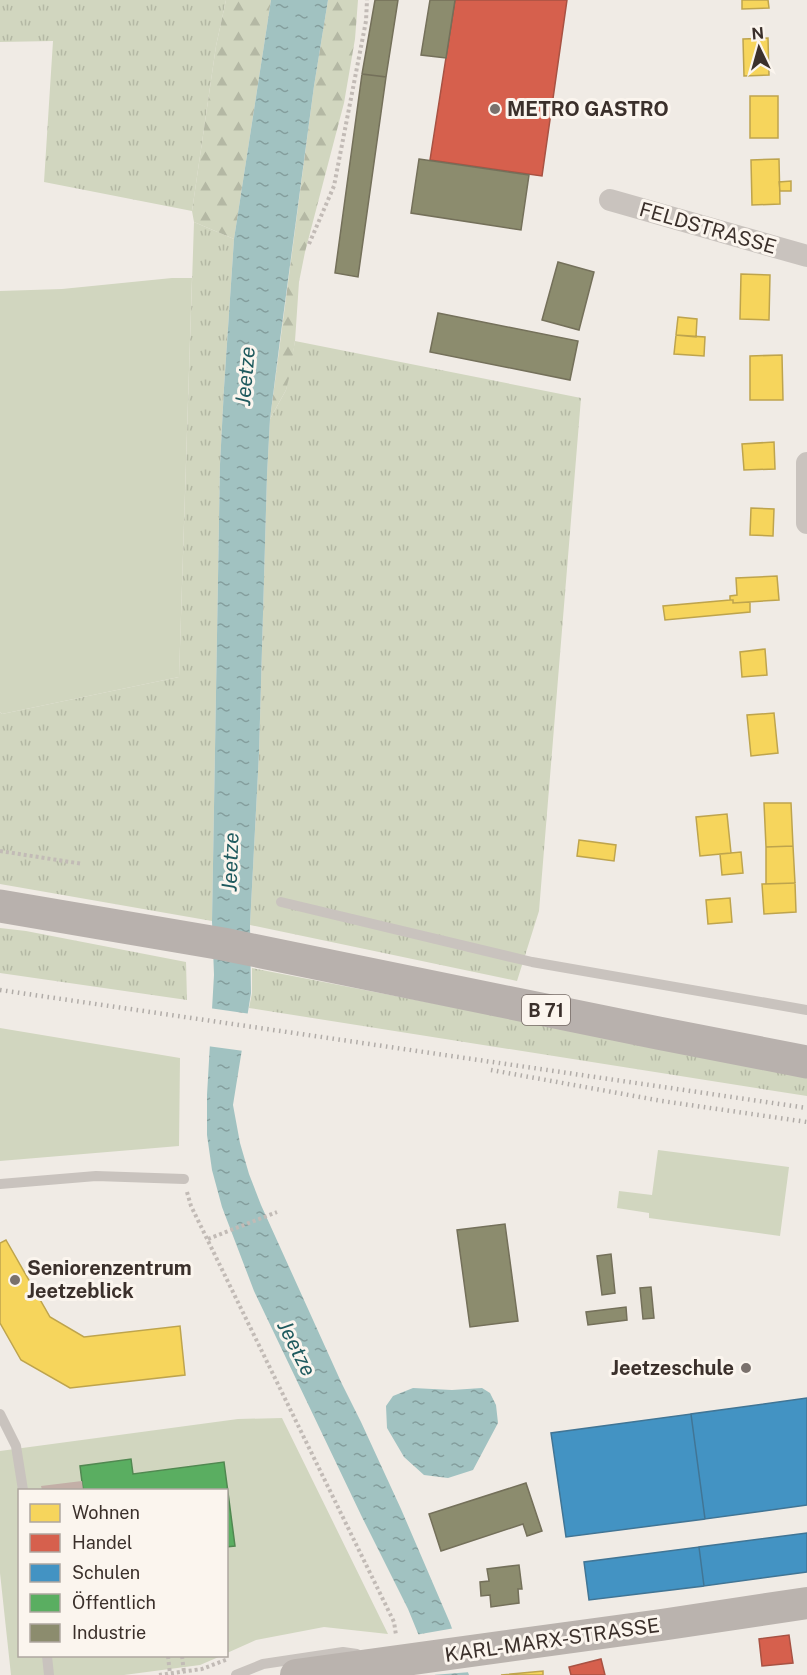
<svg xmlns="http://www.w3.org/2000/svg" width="807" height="1675" viewBox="0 0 807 1675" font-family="'Public Sans',sans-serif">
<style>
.grass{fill:url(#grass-tufts)}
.forest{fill:url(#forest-firs)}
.green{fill:#d1d6bf}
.water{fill:url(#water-ripples)}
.pier{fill:#f0ebe5}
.homes{fill:#f6d55c;stroke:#bea44d;stroke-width:1.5}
.shops{fill:#d6604d;stroke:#a85243;stroke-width:1.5}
.schools{fill:#4393c3;stroke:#417595;stroke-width:1.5}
.public{fill:#5aae61;stroke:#518851;stroke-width:1.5}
.industry{fill:#8c8c6e;stroke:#74705a;stroke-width:1.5}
.building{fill:#c3afa7}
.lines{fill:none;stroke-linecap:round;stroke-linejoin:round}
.path{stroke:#c2bbb6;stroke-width:4;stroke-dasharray:3 3;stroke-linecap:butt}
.service{stroke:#c9c3be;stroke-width:10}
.minor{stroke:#c9c3be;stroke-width:22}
.secondary{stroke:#bab3ae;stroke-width:32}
.primary{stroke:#b8b1ad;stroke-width:33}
.rail{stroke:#b1aca8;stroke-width:4.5;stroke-dasharray:1.5 4.5;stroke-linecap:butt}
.poi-dot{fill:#7a716c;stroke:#fbf5ee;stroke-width:2}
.labels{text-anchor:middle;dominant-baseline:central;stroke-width:6;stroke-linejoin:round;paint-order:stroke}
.shield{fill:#fbf5ee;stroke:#756b66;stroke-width:1.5}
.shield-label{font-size:18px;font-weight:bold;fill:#3b302b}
.poi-label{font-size:20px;font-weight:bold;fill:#3b302b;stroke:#fbf5ee;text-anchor:start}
.street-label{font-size:20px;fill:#3b302b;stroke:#fbf5ee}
.water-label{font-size:21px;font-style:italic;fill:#1f5a5e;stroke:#fbf5ee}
</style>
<defs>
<pattern id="grass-tufts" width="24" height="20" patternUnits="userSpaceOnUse" patternTransform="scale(1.5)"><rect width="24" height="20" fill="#d1d6bf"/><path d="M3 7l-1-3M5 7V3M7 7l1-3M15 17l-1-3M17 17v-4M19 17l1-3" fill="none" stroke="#b4b8a4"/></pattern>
<pattern id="forest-firs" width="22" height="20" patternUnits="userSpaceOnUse" patternTransform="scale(1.5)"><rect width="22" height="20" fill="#d1d6bf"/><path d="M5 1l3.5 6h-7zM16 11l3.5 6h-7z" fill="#b4b8a4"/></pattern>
<pattern id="water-ripples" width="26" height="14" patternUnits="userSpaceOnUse" patternTransform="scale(1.5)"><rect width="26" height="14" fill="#a1c2c1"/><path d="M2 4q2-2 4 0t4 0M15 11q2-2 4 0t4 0" fill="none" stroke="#849e9d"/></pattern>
</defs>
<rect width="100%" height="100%" fill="#f0ebe5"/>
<path class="grass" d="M0 0H226L216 46 192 211 44 182 53 41 0 42Z
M194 222 234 239 224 388 220 464 212 921 0 884V712L2 714 179 677Z
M295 341 581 398 539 911 517 981 250 925 259 753 267 475 270 419 286 390Z
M0 928 26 931 186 962 187 1000 0 973Z
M252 968 807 1076V1096L249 1008 252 993Z"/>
<path class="forest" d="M226 0H271L234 239 194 222 192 211 216 46Z
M328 0H358L355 39 344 103 305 252 299 282 295 341 290 374 286 390 270 419 314 86Z"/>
<path class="green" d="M172 278H192L179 677 2 714 0 712V291L62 289Z
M0 1028 180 1058 179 1146 0 1161Z
M658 1150 789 1167 780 1236 649 1218V1213L617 1208 619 1191 652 1195Z
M282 1418 388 1634 324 1627 256 1640 227 1653 226 1490H20V1656H221L200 1665 124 1675H11L0 1573V1451L238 1419Z"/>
<path class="water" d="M271 0H328L314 86 280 340 270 419 267 475 259 753 250 925 251 993 233 1105 240 1143 249 1174 261 1205 342 1384 361 1422 401 1509 450 1623 469 1675H435L408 1609 361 1515 254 1291 222 1207 212 1170 207 1135V1095L214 975 212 921 220 464 224 388 234 239Z
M413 1388 452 1390 482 1388 490 1393 496 1405 498 1423 473 1470 448 1478 424 1475 404 1457 387 1428 386 1406 393 1396Z"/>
<path class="pier" d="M209 1008 251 1014 244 1051 207 1046Z
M455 1628 471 1672 432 1675 415 1635Z"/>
<path class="homes" d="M742 0H768L769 8 742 9Z
M768 38 769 75 744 76 743 39Z
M750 96H778V138H750Z
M779 159 780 204 752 205 751 160Z
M791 181V191H780L779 182Z
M741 274 770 275 769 320 740 319Z
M678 317 697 319 696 337 676 335Z
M676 335 705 337 704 356 674 354Z
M782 355 783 400H750V356Z
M774 442 775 469 744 470 742 444Z
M751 508 774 509 773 536 750 535Z
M777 576 779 600 733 603V600H730V596L737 595 736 578Z
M730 600H733V603L750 602V612L665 620 663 606Z
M765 649 767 675 742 677 740 652Z
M774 713 778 753 751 756 747 715Z
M764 803H791L793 846 766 847Z
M727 814 731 853 700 856 696 817Z
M579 840 616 845 614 861 577 856Z
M793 846 795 883 766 884V847Z
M741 852 743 873 722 875 720 854Z
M795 883 796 912 764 914 762 884Z
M730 898 732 922 708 924 706 900Z
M6 1240 50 1317 84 1337 180 1326 185 1375 70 1388 21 1360 0 1323V1243Z
M543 1671V1675H501Z"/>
<path class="shops" d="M455 0H567L542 176 430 160Z
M789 1635 793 1663 762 1666 759 1639Z
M601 1659 605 1675H571L569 1667Z"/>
<path class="schools" d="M807 1398V1505L705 1519 691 1414Z
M691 1414 705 1519 566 1537 551 1433Z
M807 1533V1572L704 1586 699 1547Z
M699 1547 704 1586 589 1600 584 1562Z"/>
<path class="public" d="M131 1459 133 1474 224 1462 235 1546 226 1547V1490H83L80 1466Z"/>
<path class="industry" d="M375 0H398L386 77 362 74Z
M430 0H455L446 58 421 55Z
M362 74 386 77 358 277 335 273Z
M419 159 529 175 521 230 411 213Z
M558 262 594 272 579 330 542 320Z
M438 313 578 341 570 380 430 352Z
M505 1224 518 1321 470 1327 457 1230Z
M611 1254 615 1293 602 1295 597 1256Z
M651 1287 654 1318 643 1319 640 1288Z
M626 1307 627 1320 588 1325 586 1312Z
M526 1483 542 1531 527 1536 523 1524 441 1551 429 1514Z
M519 1565 522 1589H518L519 1603 491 1607 490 1595 481 1596 480 1582 489 1581 487 1569Z"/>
<path class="building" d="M82 1481 83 1490H42L41 1486Z"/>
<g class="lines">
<path class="path" d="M309 244 334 186 366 21 367 0
M0 851 83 864
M187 1192 191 1206 394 1622 396 1635
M208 1239 277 1212
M168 1656 170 1674
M182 1656 184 1672
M159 1675 202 1669 228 1659"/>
<path class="service" d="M281 902 532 962 807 1010
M0 1184 96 1176 184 1179
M0 1414 16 1446 23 1490
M47 1656 49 1675
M236 1675 263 1664 343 1652 357 1654"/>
<path class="minor" d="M610 200 807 256
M807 463V523"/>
<path class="secondary" d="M296 1675 661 1625 807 1603"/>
<path class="primary" d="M0 906 223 944 658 1033 807 1062"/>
<path class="rail" d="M0 990 807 1108
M491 1070 662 1101 807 1122"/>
</g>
<g class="poi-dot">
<circle cx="495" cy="109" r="6"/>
<circle cx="15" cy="1280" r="6"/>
<circle cx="746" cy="1368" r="6"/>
</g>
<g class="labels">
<rect class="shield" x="522" y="995" width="48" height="30" rx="4.5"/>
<g class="shield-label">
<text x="546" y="1010">B 71</text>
</g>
<g class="poi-label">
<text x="507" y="109">METRO GASTRO</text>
<text x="27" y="1268">Seniorenzentrum<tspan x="27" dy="23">Jeetzeblick</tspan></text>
<text x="734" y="1368" text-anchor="end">Jeetzeschule</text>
</g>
<g class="street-label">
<text transform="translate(708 228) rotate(16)">FELDSTRASSE</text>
<text transform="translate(552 1640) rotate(-8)">KARL-MARX-STRASSE</text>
</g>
<g class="water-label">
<text transform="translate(245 376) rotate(-85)">Jeetze</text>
<text transform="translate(230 862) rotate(-88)">Jeetze</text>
<text transform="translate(297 1348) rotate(63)">Jeetze</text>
</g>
</g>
<rect x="18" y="1489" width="210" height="168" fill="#fbf5ee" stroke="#aea6a0" stroke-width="1.5"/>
<rect x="30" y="1504" width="30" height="18" fill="#f6d55c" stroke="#aea6a0" stroke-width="1.5"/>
<text x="72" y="1519" font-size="18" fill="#3b302b">Wohnen</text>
<rect x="30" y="1534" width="30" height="18" fill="#d6604d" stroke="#aea6a0" stroke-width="1.5"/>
<text x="72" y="1549" font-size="18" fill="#3b302b">Handel</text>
<rect x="30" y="1564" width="30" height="18" fill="#4393c3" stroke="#aea6a0" stroke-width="1.5"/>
<text x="72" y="1579" font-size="18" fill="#3b302b">Schulen</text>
<rect x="30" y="1594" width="30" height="18" fill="#5aae61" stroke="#aea6a0" stroke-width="1.5"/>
<text x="72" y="1609" font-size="18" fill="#3b302b">Öffentlich</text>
<rect x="30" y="1624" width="30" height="18" fill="#8c8c6e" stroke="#aea6a0" stroke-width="1.5"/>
<text x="72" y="1639" font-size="18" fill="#3b302b">Industrie</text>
<g transform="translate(759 48) rotate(355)" stroke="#fbf5ee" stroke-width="4.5" paint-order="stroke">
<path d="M0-4.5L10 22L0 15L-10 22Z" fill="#3b302b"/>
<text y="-9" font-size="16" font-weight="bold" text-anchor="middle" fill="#3b302b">N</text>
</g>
</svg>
